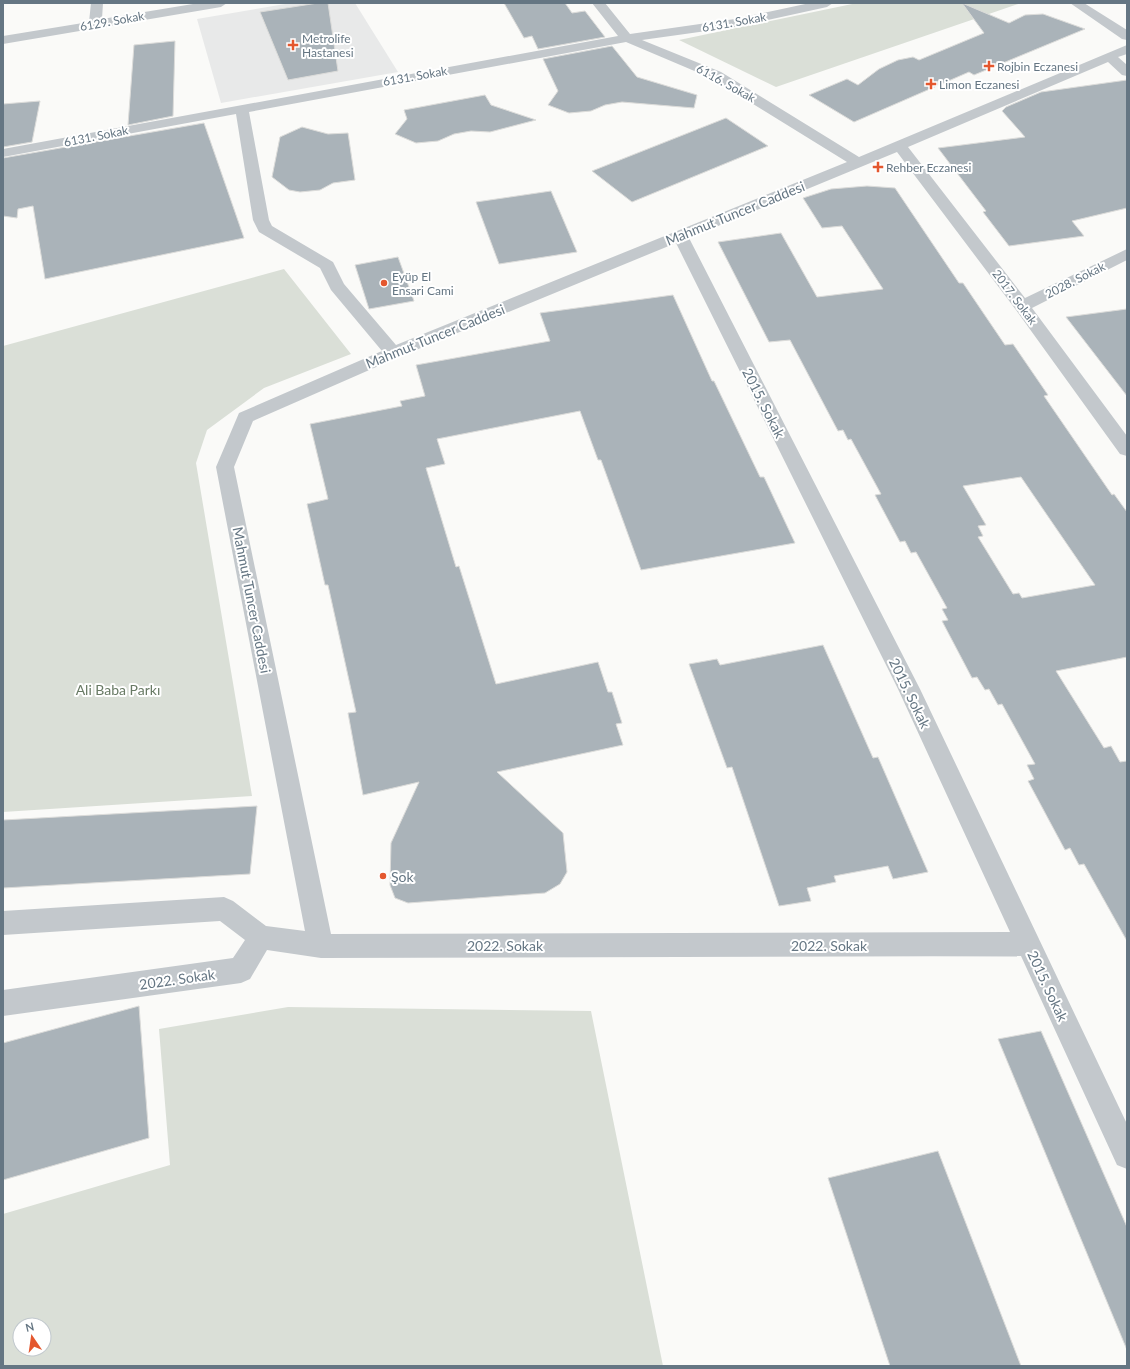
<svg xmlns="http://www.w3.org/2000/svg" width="1130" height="1369" viewBox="0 0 1130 1369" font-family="Lato,sans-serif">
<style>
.built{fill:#e8e9e9}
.green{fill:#dadfd7;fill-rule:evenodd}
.building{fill:#aab3b9;stroke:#dcdcda;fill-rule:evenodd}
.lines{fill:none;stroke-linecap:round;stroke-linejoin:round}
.minor{fill:#c3c8cc;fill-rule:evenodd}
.poi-dot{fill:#e4572e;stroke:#fff;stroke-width:1.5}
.labels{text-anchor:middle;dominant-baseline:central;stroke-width:4;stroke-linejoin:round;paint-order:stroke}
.far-street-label{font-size:12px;fill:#657683;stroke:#fff}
.far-poi-label{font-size:12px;fill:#657683;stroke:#fff;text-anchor:start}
.street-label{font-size:14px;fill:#657683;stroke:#fff}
.park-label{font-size:14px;fill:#687a64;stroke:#fff}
.poi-label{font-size:14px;fill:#657683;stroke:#fff;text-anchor:start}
</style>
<rect width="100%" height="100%" fill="#fafaf8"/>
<path class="built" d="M291 3H355L398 72 221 103 197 19Z"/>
<path class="green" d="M857 3H1021L776 87 679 40Z
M284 269 351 354 264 388 207 430 196 463 252 796 3 812V346Z
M288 1007 591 1011 663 1366H3V1214L170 1165 159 1029ZM20 1325H44V1349H20Z"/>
<path class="building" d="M318 3H328L338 71 288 80 260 12Z
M504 3H565L572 13 585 11 605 37 538 49 532 36 524 38Z
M962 3 1009 23 1025 15 1043 14 1085 29 974 75 969 72 854 122 809 95 847 79 858 85 879 69 898 60 913 57 919 60 984 33Z
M175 41 173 116 128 125 134 45Z
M612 46 637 77 697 95 694 108 622 102 605 105 591 111 569 113 548 105 558 91 543 59Z
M1127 80V208L1072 221 1084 236 1009 246 983 212 986 211 938 148 1025 137 1002 111 1006 107 1041 92Z
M485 95 491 105 536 120 490 132 471 131 454 134 438 141 416 143 395 134 407 119 404 110Z
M40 101 32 142 3 147V104Z
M726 118 768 146 632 202 592 171Z
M204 123 244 238 45 279 33 206 18 209 17 218 3 216V158Z
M302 127 328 134 348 133 355 180 333 183 320 190 300 192 289 190 272 177 280 137Z
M867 186 895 188 959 283H963L1005 345 1013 344 1048 395 1044 396 1112 495 1114 494 1127 512V657L1056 671 1104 748 1111 746 1120 762 1127 761V941L1084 864 1079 865 1070 848 1065 850 1028 781 1034 779 1027 765 1035 764 1002 704 998 705 989 689 985 690 977 677 972 678 942 621 948 620 942 609 947 608 916 552 911 553 905 541 900 542 875 495 881 494 851 439 848 440 843 430 838 431 790 340 769 342 718 242 781 233 817 297 883 289 842 226 822 228 803 198 831 189ZM1021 477 1095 585 1022 598 1019 593 1013 594 978 537 983 536 978 526 986 525 963 486Z
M551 191 577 252 499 264 476 202Z
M398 257 414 301 369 309 355 265Z
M673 295 712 381H714L760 477H764L795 543 641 570 601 460H598L580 411 437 439 445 464 426 468 456 567 459 566 496 684 598 662 608 692H612L622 723 616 724 623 745 497 772 563 833 567 872 560 884 545 893 408 903 395 898 390 885 391 843 419 782 363 795 348 713 356 712 328 585H325L307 504 328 499 310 424 402 406 400 401 425 396 416 365 550 341 540 313Z
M1127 309V396L1066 317Z
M823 645 873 758 878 757 928 872 893 879 888 866 834 876 836 882 807 888 811 901 779 906 732 767 727 768 689 664 717 659 720 665Z
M257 806 250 874 3 888V820Z
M139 1006 149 1138 3 1180V1043Z
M1041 1031 1127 1227V1350L998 1039Z
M938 1151 1021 1366H890L828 1178Z"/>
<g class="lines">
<path class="minor" d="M91 3H103L102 19 199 3H227L221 7 3 44V36L89 22Z
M592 3H605L630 34 735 19 810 3H833L827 7 735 27 642 40 721 72 859 157 1127 45V54L1118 57 1127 65V76L1122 75 1108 62 908 147 1025 298 1127 249V260L1032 308 1127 436V456L1120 454 1016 310 897 152 689 238 920 689 1127 1124V1169L1117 1165 1021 956 321 958 267 950 250 979 241 983 3 1016V990L233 958 245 940 220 921 3 935V911L224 897 233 901 266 926 305 931 216 467 239 413 382 351 331 290 320 268 259 232 253 220 236 114 3 157V149L618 36ZM626 42 711 78 847 162 396 345 344 284 333 262 272 226 269 220 249 112ZM676 243 898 689 1010 932 331 934 234 467 253 421 399 357Z
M1070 3H1084L1127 30V40L1122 39Z"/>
</g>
<g class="poi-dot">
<path d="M291 39h4v4h4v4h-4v4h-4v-4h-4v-4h4z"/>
<path d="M987 60h4v4h4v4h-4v4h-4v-4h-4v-4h4z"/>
<path d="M929 78h4v4h4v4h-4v4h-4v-4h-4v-4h4z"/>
<path d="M876 161h4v4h4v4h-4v4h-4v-4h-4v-4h4z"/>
<circle cx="384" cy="283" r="4"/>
<circle cx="383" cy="876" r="4"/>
</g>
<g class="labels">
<g class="far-street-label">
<text transform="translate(112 21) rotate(-10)">6129. Sokak</text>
<text transform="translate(734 22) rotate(-10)">6131. Sokak</text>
<text transform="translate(415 76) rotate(-10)">6131. Sokak</text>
<text transform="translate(726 83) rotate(29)">6116. Sokak</text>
<text transform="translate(96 136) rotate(-11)">6131. Sokak</text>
<text transform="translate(1075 280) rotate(-27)">2028. Sokak</text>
<text transform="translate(1015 297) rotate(53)">2017. Sokak</text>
</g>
<g class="far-poi-label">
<text x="302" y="38">Metrolife<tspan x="302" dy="14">Hastanesi</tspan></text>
<text x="997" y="66">Rojbin Eczanesi</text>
<text x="939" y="84">Limon Eczanesi</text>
<text x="886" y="167">Rehber Eczanesi</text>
<text x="392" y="276">Eyüp El<tspan x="392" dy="14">Ensari Cami</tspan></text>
</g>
<g class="street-label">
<text transform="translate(735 213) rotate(-22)">Mahmut Tuncer Caddesi</text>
<text transform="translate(435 336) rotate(-22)">Mahmut Tuncer Caddesi</text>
<text transform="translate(764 403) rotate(63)">2015. Sokak</text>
<text transform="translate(252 600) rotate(79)">Mahmut Tuncer Caddesi</text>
<text transform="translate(910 693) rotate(64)">2015. Sokak</text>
<text x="505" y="945">2022. Sokak</text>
<text x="829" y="945">2022. Sokak</text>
<text transform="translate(177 979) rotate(-8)">2022. Sokak</text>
<text transform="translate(1048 986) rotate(65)">2015. Sokak</text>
</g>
<g class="park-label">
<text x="118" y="689">Ali Baba Parkı</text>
</g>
<g class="poi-label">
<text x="391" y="876">Şok</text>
</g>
</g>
<rect width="1130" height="1369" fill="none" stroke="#657683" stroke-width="8"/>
<g transform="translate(32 1337) rotate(347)"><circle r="19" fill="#ffffff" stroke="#c1c8cd"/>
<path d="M0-3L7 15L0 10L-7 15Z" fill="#e4572e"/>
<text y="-6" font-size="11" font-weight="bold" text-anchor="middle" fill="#657683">N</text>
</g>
</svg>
